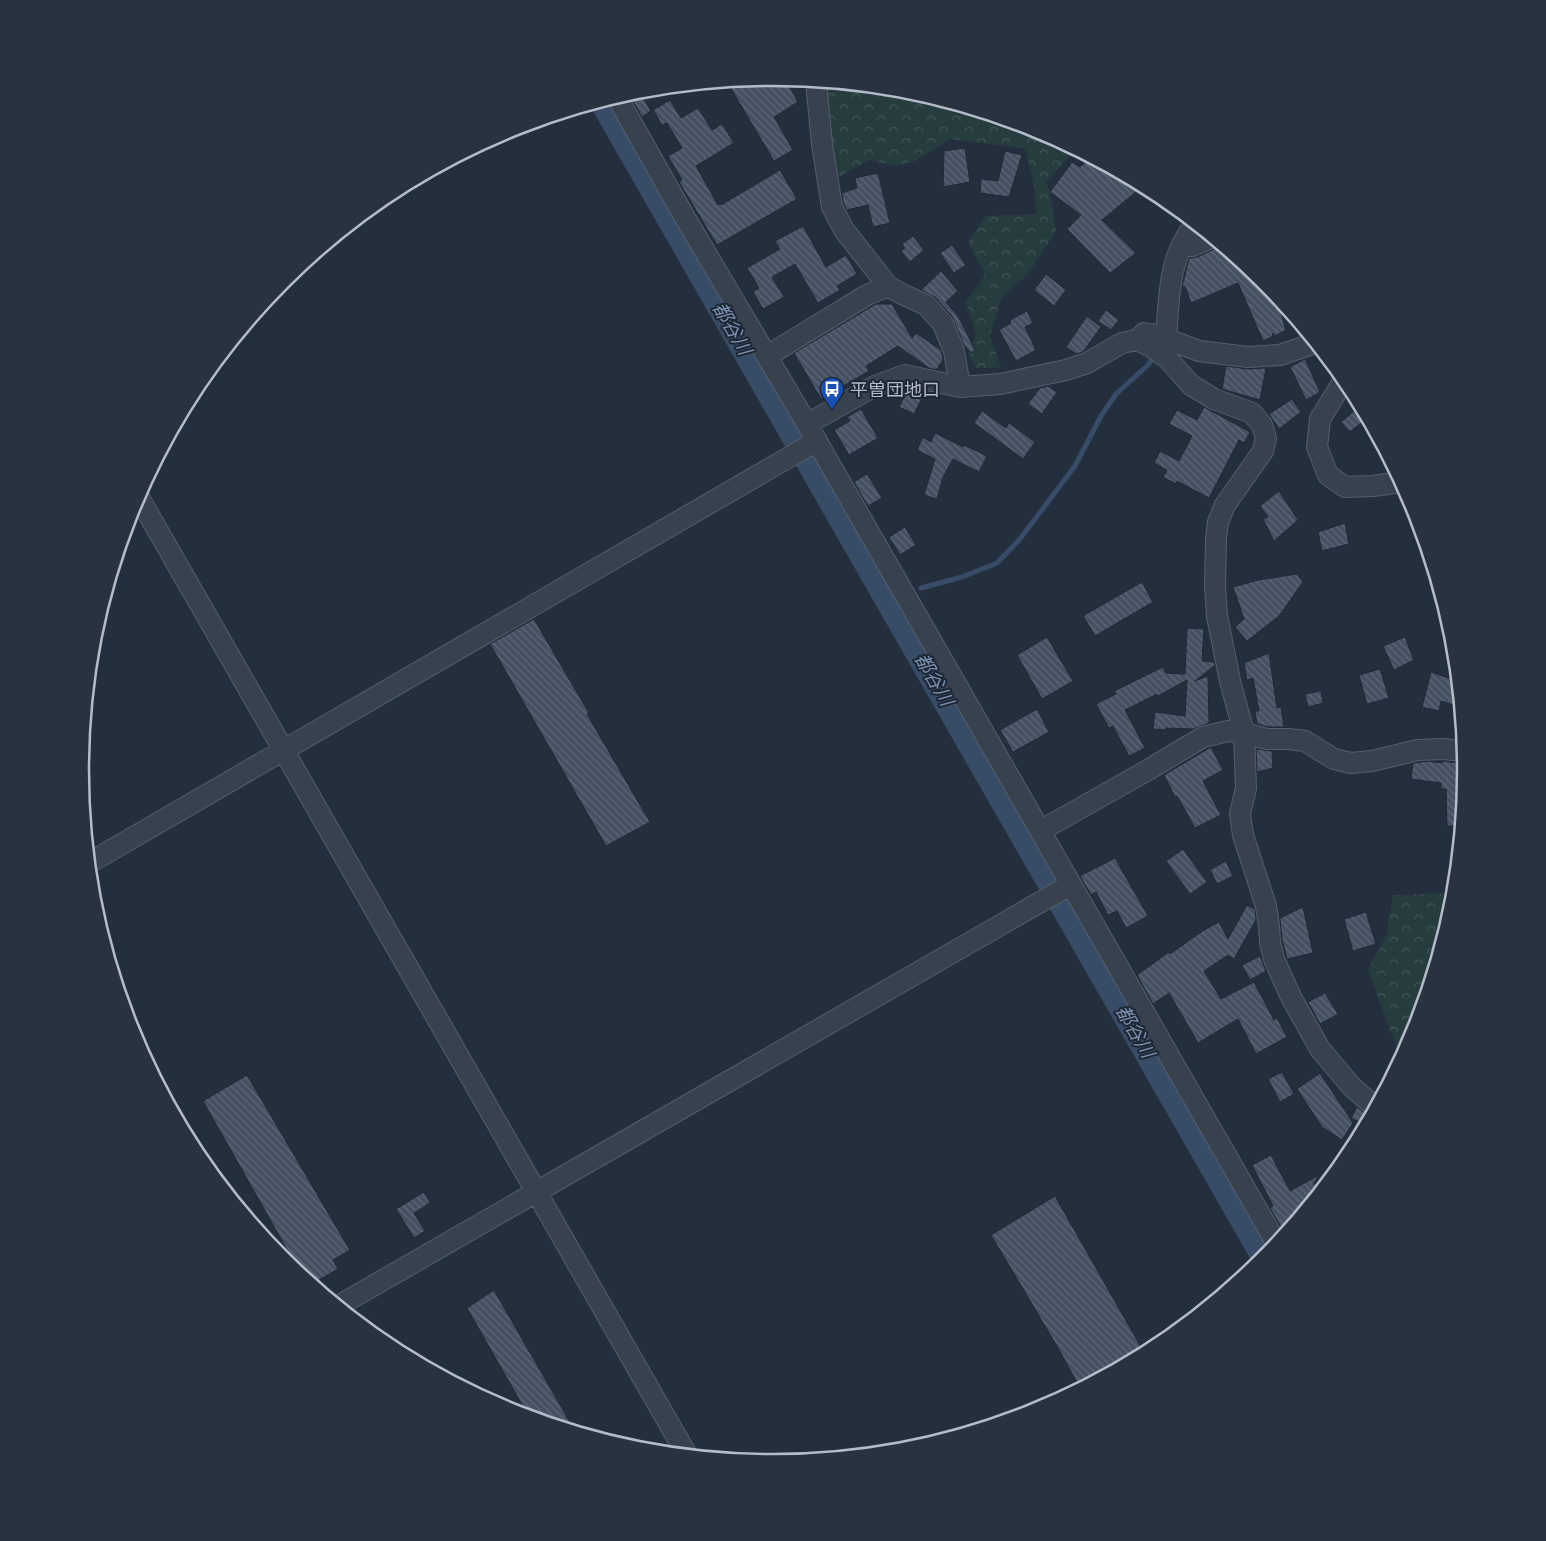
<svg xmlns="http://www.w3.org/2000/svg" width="1546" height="1541" viewBox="0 0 1546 1541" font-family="Commissioner,'Noto Sans JP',sans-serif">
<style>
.forest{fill:url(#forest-crowns)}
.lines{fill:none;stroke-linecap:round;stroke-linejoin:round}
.stream{stroke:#394c67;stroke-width:5}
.river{stroke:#394c67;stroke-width:29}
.building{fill:url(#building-back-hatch);stroke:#1f2835}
.minor-casing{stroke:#565f6c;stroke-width:22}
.minor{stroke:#38414e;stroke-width:20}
.labels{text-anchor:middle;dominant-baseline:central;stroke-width:4;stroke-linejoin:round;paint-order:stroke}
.poi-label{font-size:18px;fill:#b4bcc9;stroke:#1d2633;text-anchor:start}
.water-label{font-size:19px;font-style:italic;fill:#7c92b1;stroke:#1d2633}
.rim{fill:none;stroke:#b4bcc9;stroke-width:2.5}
</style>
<defs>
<pattern id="forest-crowns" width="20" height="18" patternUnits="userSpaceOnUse" patternTransform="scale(1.25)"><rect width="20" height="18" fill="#263c3f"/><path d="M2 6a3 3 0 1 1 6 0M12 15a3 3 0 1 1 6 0" fill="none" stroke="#435659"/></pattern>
<pattern id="building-back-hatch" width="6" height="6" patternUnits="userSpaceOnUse" patternTransform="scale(1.25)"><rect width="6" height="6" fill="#455162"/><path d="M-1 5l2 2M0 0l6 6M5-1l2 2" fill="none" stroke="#5d6877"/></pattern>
</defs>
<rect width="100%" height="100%" fill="#242f3e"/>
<path class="forest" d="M816 82 908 91 1038 130 1076 150 1046 182 1050 192 1056 231 1028 274 1001 298 990 336 1001 368H976L968 355 976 335 966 302 985 275 968 242 986 216 1036 214 1034 184 1025 149 951 139 915 161 895 166 869 160 828 183Z
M1454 893 1453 906 1413 1036 1401 1059 1368 970 1386 936 1393 895Z"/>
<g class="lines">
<path class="stream" d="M921 588 962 577 997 563 1020 539 1075 466 1101 416 1116 394 1147 366 1156 355"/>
<path class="river" d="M604 101 1266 1257"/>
</g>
<path class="building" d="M773 78 785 79 798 102 774 117 793 150 774 161 727 82Z
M639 91 651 111 642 117 629 94Z
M670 100 681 118 698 108 712 130 722 124 734 143 696 166 718 205 720 203 721 205 780 170 797 199 717 245 679 182 682 180 668 156 682 148 667 123 662 125 653 110Z
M965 148 970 182 943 187 944 151Z
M1005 151 1022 155 1009 197 980 193 981 179 998 181Z
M1090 158 1143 186 1102 220 1136 253 1110 273 1067 229 1081 215 1050 192 1072 162 1080 167Z
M878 173 890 223 873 227 868 205 847 210 843 203 842 193 857 188 855 178Z
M803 226 826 267 846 255 857 274 837 286 840 290 818 303 795 264 772 277 784 297 763 309 753 292 759 288 747 268 780 249 775 241Z
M913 236 924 250 910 262 901 251 905 248 902 244Z
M952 245 966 265 954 273 940 253Z
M1221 246 1267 286 1275 308 1279 306 1286 330 1275 336 1273 333 1272 337 1263 341 1238 283 1191 303 1185 286 1182 287 1189 258 1197 257Z
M941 271 958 291 946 302 958 316 975 350 971 353 964 345 952 316 935 297 921 290Z
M1046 274 1066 290 1054 306 1034 290Z
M876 304H892L912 338 916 333 941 350 943 360 936 370 929 368 898 346 866 366 869 371 821 399 794 353Z
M1106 310 1119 320 1111 330 1098 321Z
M1027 311 1033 323 1025 327 1036 350 1016 361 999 330 1011 323 1010 320Z
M1087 316 1101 327 1083 352 1076 354 1066 347Z
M1305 359 1320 392 1306 400 1290 367Z
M1226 366 1247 369 1266 368 1260 400 1222 389Z
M1048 386 1057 392 1042 414 1028 404 1040 388Z
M907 391 922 398 914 414 899 407Z
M1292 399 1301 412 1279 429 1269 414Z
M1360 406 1367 418 1350 432 1341 422Z
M1204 407 1250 432 1244 443 1239 440 1209 498 1177 481 1176 484 1163 477 1167 470 1154 463 1160 451 1179 461 1192 436 1169 424 1177 410 1197 420Z
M861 409 878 438 849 455 834 430 850 421 847 417Z
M982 411 1006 428 1009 423 1035 442 1023 459 974 423Z
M935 433 963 447 964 445 987 456 979 472 953 459 943 477 937 499 924 495 935 459 917 450 923 437 931 442Z
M867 474 882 498 868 506 854 482Z
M1279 491 1298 520 1274 541 1263 519 1268 517 1260 506Z
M1345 523 1349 544 1322 551 1318 532Z
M905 527 916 545 900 555 889 537Z
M1297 574 1303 582 1279 616 1247 641 1235 627 1244 619 1233 587 1258 580Z
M1142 582 1153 602 1095 636 1083 616Z
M534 619 589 713 587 714 650 822 606 846 490 644Z
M1187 628 1204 629 1202 661 1214 662 1215 665 1195 681 1208 676 1209 723 1193 729 1166 728V730L1153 729 1155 712 1185 716 1187 680 1156 697 1157 694 1125 710 1145 748 1129 756 1113 726 1109 728 1096 704 1116 694 1114 691 1163 667 1166 673 1185 674Z
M1047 637 1073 681 1042 699 1017 655Z
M1405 637 1414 660 1394 670 1383 646Z
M1269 653 1277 708 1281 707 1284 727H1269L1257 724 1255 711H1259L1253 678 1247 680 1244 663Z
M1380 669 1389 698 1367 704 1359 675Z
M1431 672 1457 681 1460 707 1441 701 1439 711 1422 707Z
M1321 691 1323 703 1308 707 1305 694Z
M1037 709 1049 732 1013 752 1000 730Z
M1211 747 1223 770 1203 781 1221 815 1195 828 1177 796 1175 797 1164 775Z
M1256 749 1272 751 1273 768 1257 772Z
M1429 761 1442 763 1443 761 1465 764 1461 826H1447L1446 789H1441V783L1411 779 1413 763Z
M1183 849 1207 882 1190 894 1166 861Z
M1115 858 1148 916 1126 928 1117 911 1108 915 1096 892 1091 895 1080 876Z
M1226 861 1233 876 1217 884 1210 870Z
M1247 905 1255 909 1256 920 1234 959 1228 955 1204 971 1221 999 1254 982 1274 1020 1277 1018 1287 1037 1256 1054 1238 1019 1198 1043 1169 993 1153 1004 1137 975 1169 952 1170 954 1204 930 1219 922 1228 939Z
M1303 907 1313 953 1287 959 1282 940 1280 918Z
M1366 912 1376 944 1353 951 1344 919Z
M1260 956 1266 971 1250 980 1242 965Z
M1325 993 1338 1014 1320 1024 1308 1002Z
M1282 1072 1294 1094 1280 1102 1268 1079Z
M1320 1073 1353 1123 1342 1140 1322 1127 1297 1089Z
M247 1075 350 1250 333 1260 338 1269 312 1284 302 1276 203 1101Z
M1357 1107 1370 1117 1365 1125 1351 1118Z
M1271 1155 1290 1191 1319 1175 1313 1185 1335 1173 1302 1213 1293 1218 1294 1220 1281 1227 1270 1208 1273 1206 1252 1165Z
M424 1192 430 1203 414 1213 425 1231 414 1238 396 1209Z
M1055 1196 1145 1354 1080 1388 1058 1348 991 1235Z
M494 1290 575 1431 529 1417 467 1308Z"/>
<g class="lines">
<g class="minor-casing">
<path id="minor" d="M816 82 822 144 832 207 844 230 888 286 902 294 926 305 943 324 954 351 960 387
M617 97 684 216 807 424 1277 1244
M1182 246H1192L1211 238
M1166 339C1169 301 1168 255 1195 225
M1137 340 1151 347 1167 358 1191 385 1214 399 1252 413 1262 425 1266 438 1263 451 1225 505 1218 522 1216 539 1215 586 1217 616 1230 681 1244 733 1246 788 1240 814 1243 835 1266 906 1269 926 1270 942 1274 959 1291 997 1320 1049 1352 1087 1375 1107
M767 356 867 295 888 286
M1344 380 1320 419 1317 447 1328 475 1345 487 1373 486 1401 482
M807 424 875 386 905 375 960 387 1000 384 1066 370 1087 363 1122 343 1137 340 1144 333 1157 335 1199 351 1248 357 1280 355 1315 343
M138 496 687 1455
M1040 831 1148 770 1203 737 1228 731 1244 733 1267 739H1288L1305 741 1334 759 1351 763 1372 761 1418 750 1443 749 1464 751
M89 863 817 441
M338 1306 1070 885"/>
</g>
<use href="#minor" class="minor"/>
</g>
<defs>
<g id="bus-pin" transform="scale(1.25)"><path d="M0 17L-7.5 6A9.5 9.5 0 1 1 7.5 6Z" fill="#1a4fb4" stroke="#1d2633"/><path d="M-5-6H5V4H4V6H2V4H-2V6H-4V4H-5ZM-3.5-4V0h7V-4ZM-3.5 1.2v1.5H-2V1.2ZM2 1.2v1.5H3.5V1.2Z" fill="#fff"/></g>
</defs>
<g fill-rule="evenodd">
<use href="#bus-pin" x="832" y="389"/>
</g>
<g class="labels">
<g class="poi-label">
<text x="850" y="389">平曽団地口</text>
</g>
<g class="water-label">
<text transform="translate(733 328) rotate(60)">都谷川</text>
<text transform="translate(935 679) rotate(60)">都谷川</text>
<text transform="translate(1136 1031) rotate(60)">都谷川</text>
</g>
</g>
<path d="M0 0H1546V1541H0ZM89 770a684 684 0 1 1 1368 0a684 684 0 1 1-1368 0Z" fill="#29323f" fill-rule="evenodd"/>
<path class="rim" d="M89 770a684 684 0 1 1 1368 0a684 684 0 1 1-1368 0Z"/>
</svg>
